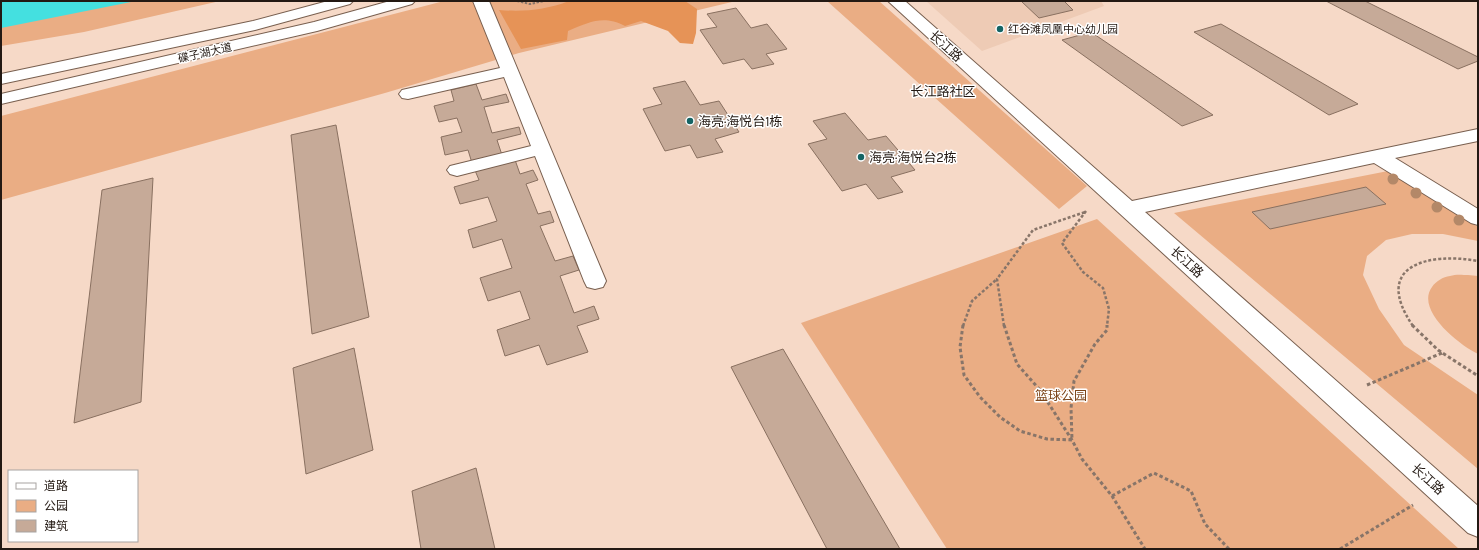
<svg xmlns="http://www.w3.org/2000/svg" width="1479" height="550" viewBox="0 0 1479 550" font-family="Karla,'Noto Sans SC',sans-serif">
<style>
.built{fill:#eecbb5}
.green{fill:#eaad84}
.forest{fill:#e69357}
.water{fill:#44e0e0}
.building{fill:#c6aa98;stroke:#897060}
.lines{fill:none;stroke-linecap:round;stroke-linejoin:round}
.minor-casing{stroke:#785f4f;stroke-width:2}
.major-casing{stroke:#785f4f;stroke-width:2}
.path-far2{stroke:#887569;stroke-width:2;stroke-dasharray:2.5 1.5;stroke-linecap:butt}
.path-far1{stroke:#887569;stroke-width:2.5;stroke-dasharray:3 2;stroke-linecap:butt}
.path{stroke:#887569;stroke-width:3;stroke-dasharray:3.5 2.5;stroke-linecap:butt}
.minor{fill:#fff;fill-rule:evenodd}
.major{fill:#fff;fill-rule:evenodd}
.tree{fill:#b38868}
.poi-dot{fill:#156464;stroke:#fff;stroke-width:1.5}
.labels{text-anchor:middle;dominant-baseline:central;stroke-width:3;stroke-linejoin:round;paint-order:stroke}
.far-poi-label{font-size:11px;fill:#231913;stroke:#fff;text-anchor:start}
.far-street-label{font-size:11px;fill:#231913;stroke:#fff}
.street-label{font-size:13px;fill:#231913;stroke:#fff}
.far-quarter-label{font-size:13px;fill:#231913;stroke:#fff}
.poi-label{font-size:13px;fill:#231913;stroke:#fff;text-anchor:start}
.park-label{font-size:13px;fill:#7c451a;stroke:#fff}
</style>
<rect width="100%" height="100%" fill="#f6d9c7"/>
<path class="built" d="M926 1H1101L1104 6 982 51Z"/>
<path class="green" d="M1 1H220L84 32 1 46Z
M444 1H736L519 53 385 93 1 200V116Z
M827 1H879L1087 186 1059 209Z
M1388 171 1478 227V241L1443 234H1412L1386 240 1367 256 1363 275 1379 309 1404 345 1478 395V469L1174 213Z
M1097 219 1459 549H947L801 323Z
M1468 275 1478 276V354C1459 345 1415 310 1432 287 1436 281 1443 277 1450 276 1456 274 1463 275 1468 275Z"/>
<path class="forest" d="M569 1H685L697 9 696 33 693 44 680 43 668 31 641 21 625 26C603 15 590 22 568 31L567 40 521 49 499 10C523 12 546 10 569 1Z"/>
<path class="water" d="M1 1H136L1 28Z"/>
<path class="building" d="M1021 1H1064L1073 10 1039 18Z
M1326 1H1365L1478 57V61L1458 69Z
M736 8 751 28 767 24 787 49 766 54 774 64 752 69 744 59 723 64 700 30 717 27 707 14Z
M1221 24 1358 104 1329 115 1194 32Z
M1091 32 1213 115 1182 126 1062 40Z
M685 81 700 105 719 101 739 132 715 139 723 152 697 158 690 145 665 151 643 109 662 104 653 88Z
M476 84 482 100 506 94 509 102 484 107 492 133 519 127 521 134 497 140 502 155 472 163 468 150 445 155 441 137 462 132 457 118 439 122 434 106 454 101 451 90Z
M845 113 868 140 886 136 915 170 891 177 903 192 878 199 866 184 842 191 808 144 827 139 813 121Z
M336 125 369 317 312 334 291 135Z
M514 157 520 174 533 170 538 180 526 184 538 214 550 211 554 222 540 226 555 261 573 256 579 270 560 276 574 313 594 306 599 319 577 326 588 352 547 365 539 345 505 356 497 330 530 319 520 291 488 301 480 278 512 268 502 239 473 248 468 230 497 221 488 197 460 204 454 187 479 180 474 168Z
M153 178 141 402 74 423 102 190Z
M1366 187 1386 204 1270 229 1252 212Z
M354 348 373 450 306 474 293 368Z
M783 349 900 549H827L731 367Z
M476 468 495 549H421L412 491Z"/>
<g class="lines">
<g class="minor-casing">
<path id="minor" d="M473 1H489L606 281 603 287 595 289 587 287 584 281 535 156 457 176 450 174 447 170 450 166 531 146 504 77 408 99 402 98 399 94 402 90 500 68Z
M888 1H905L1132 201 1478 129V141L1395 158 1478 209V225L1471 223 1374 163 1145 212 1478 506V537L1468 533Z"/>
</g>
<g class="major-casing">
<path id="major" d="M328 1H353L350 4 255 30 1 84V74L253 21Z
M390 1H415L412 4 317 31 1 104V94L314 22Z"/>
</g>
<path class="path-far2" d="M517 1 530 4 544 1"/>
<path class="path-far1" d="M1086 211 1062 243 1083 272 1103 288 1109 309 1107 326
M963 326 972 301 997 279
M1004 326 997 279 1033 230 1085 212
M1413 326C1371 265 1429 252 1478 261"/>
<path class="path" d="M963 325 960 347 964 375 980 397 1000 417 1020 431 1047 439 1072 440 1071 408 1074 381 1095 344 1107 330V325
M1004 325 1017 364 1040 390 1072 440 1082 459 1112 496 1145 549
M1412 325 1438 350 1478 376
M1367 385 1442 353
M1112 496 1154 473 1191 491 1205 524 1229 549
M1340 549 1413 505"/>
<use href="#minor" class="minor"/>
<use href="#major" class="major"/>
</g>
<g class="tree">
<circle cx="1393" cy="179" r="5.5"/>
<circle cx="1416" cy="193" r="5.5"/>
<circle cx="1437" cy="207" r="5.5"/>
<circle cx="1459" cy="220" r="5.5"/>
</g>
<g class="poi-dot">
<circle cx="1000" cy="29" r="4"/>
<circle cx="690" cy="121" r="4"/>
<circle cx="861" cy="157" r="4"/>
</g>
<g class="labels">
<g class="far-poi-label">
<text x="1008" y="29">红谷滩凤凰中心幼儿园</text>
</g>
<g class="far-street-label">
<text transform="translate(205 53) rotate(-13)">碟子湖大道</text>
</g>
<g class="street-label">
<text transform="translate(946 46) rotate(42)">长江路</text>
<text transform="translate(1187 262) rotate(42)">长江路</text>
<text transform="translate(1428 479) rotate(42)">长江路</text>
</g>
<g class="far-quarter-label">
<text x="943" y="91">长江路社区</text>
</g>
<g class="poi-label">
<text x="698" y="121">海亮·海悦台1栋</text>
<text x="869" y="157">海亮·海悦台2栋</text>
</g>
<g class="park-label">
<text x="1061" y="395">篮球公园</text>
</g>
</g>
<rect width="1479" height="550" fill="none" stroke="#231913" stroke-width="4"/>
<rect x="8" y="470" width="130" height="72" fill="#ffffff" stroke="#a7a3a1"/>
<rect x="16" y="483" width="20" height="6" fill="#ffffff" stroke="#a7a3a1"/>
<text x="44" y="490" font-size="12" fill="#231913">道路</text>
<rect x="16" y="500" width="20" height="12" fill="#eaad84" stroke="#a7a3a1"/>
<text x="44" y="510" font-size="12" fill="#231913">公园</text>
<rect x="16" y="520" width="20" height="12" fill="#c6aa98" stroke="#a7a3a1"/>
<text x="44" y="530" font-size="12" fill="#231913">建筑</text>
</svg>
